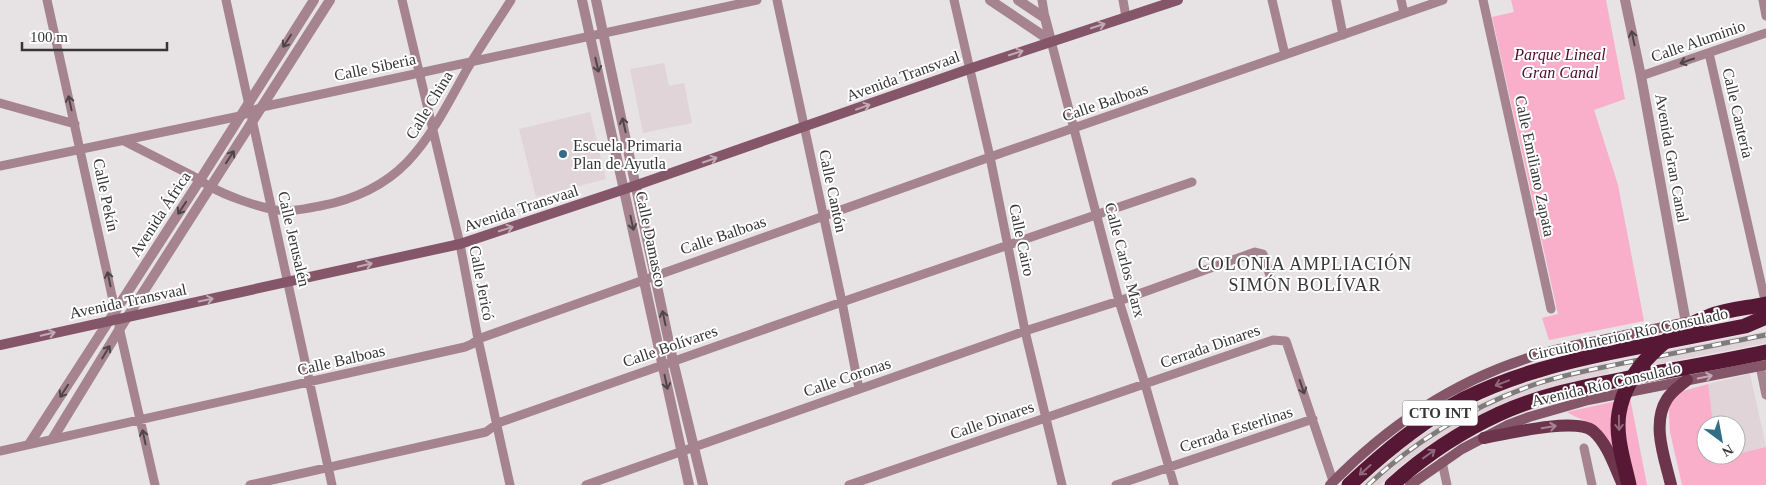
<svg xmlns="http://www.w3.org/2000/svg" width="1766" height="485" viewBox="0 0 1766 485" font-family="'Times New Roman',serif">
<style>
.built{fill:#e0d4d8}
.green{fill:#f9aec9}
.lines{fill:none;stroke-linecap:round;stroke-linejoin:round}
.minor{stroke:#a5848f;stroke-width:9}
.tertiary{stroke:#a5848f;stroke-width:10}
.secondary{stroke:#845667;stroke-width:10}
.primary{stroke:#6c354b;stroke-width:12}
.motorway{stroke:#561834;stroke-width:15}
.rail-casing{stroke:#7d7b7c;stroke-width:5}
.rail{stroke:#fff;stroke-width:3;stroke-dasharray:9;stroke-linecap:butt}
.motorway-bridge{stroke:#561834;stroke-width:15}
.oneway{stroke:#c2aab3}
.oneway2{stroke:#4d4648}
.oneway3{stroke:#91697b}
.oneway4{stroke:#a78693}
.poi-dot{fill:#336d86;stroke:#fff;stroke-width:2}
.labels{text-anchor:middle;dominant-baseline:central;stroke-width:4;stroke-linejoin:round;paint-order:stroke}
.shield{fill:#fff;stroke:#737272;stroke-width:1}
.shield-label{font-size:15px;font-weight:bold;fill:#373636}
.street-label{font-size:16px;fill:#373636;stroke:#fff}
.park-label{font-size:16px;font-style:italic;fill:#4f0d2d;stroke:#fff}
.poi-label{font-size:16px;fill:#373636;stroke:#fff;text-anchor:start}
.neighbourhood-label{font-size:18px;letter-spacing:1px;fill:#373636;stroke:#fff}
</style>
<rect width="100%" height="100%" fill="#e7e2e4"/>
<path class="built" d="M664 63 669 86 684 83 692 123 643 133 630 69Z
M590 112 606 179 536 197 519 129Z
M1766 331V343L1653 365 1651 354Z
M1607 362 1609 373 1546 389 1471 420 1428 446 1403 464 1380 485H1361L1409 443 1442 422 1473 405 1529 382Z
M1750 374 1766 447 1736 455V425H1711L1704 391 1708 384Z"/>
<path class="green" d="M1511 0H1606L1625 99 1594 110 1618 185 1644 321 1549 340 1542 318 1558 314 1492 17 1514 12Z
M1708 384 1713 425H1706V455H1717L1718 459 1766 447V485H1682L1670 432 1668 395Z
M1630 398 1647 485H1628L1596 427C1587 420 1577 419 1567 412Z"/>
<g class="lines">
<path class="minor" d="M47 0 116 314
M226 0 332 485
M402 0 460 244 478 339 510 485
M777 0 842 302 859 389
M954 0 990 157 1025 331 1062 485
M1042 0 1045 18
M1123 0 1126 17
M1272 0 1285 55
M1336 0 1343 35
M1401 0 1404 13
M1483 0 1551 309
M1763 0 1766 16
M1051 41 1119 301 1145 384 1174 485
M1709 53 1764 296
M1641 76 1766 33
M0 103 75 124
M124 141C146 152 169 164 191 175 198 179 204 183 211 187 227 196 253 205 271 209 287 213 305 209 320 206 405 190 428 140 466 71 480 47 496 24 511 0
M0 166 240 116 262 107 757 0
M119 327 155 485
M1760 366 1766 395
M1584 448 1592 485
M0 451 465 347 472 344 478 339 990 157 1443 0
M1442 462 1447 485
M250 485 486 432 498 423 842 302 1192 182
M586 485 1025 331 1119 301 1255 252 1263 254 1270 276
M849 485 1273 340 1286 341 1333 481
M1116 485 1313 419"/>
<path class="tertiary" d="M582 0 689 485
M596 0 673 361 703 485
M990 0 1051 41
M1018 0 1045 18 1051 41
M1625 0 1641 76 1686 323
M53 438 119 330 330 0
M30 443 200 180 314 0"/>
<path class="secondary" d="M0 345 460 244 637 185 969 69 1178 0
M1330 485C1385 428 1449 384 1525 359 1550 350 1576 345 1602 340 1631 334 1659 328 1687 322
M1410 485 1462 449 1508 425 1529 417 1588 400 1766 365"/>
<path class="primary" d="M1484 438C1506 434 1576 417 1593 431 1608 444 1615 468 1623 485
M1671 485C1665 459 1651 424 1667 399 1672 391 1680 386 1687 380"/>
<path class="motorway" d="M1349 485C1384 452 1421 421 1464 399 1514 374 1568 361 1623 350 1664 342 1705 334 1745 326L1766 317
M1392 485C1424 456 1460 432 1499 414 1538 396 1582 387 1624 379 1671 370 1719 362 1766 352"/>
<g class="rail-casing">
<path id="rail" d="M1368 485C1417 439 1473 406 1536 384 1569 373 1605 367 1639 360 1682 352 1724 343 1766 335"/>
</g>
<use href="#rail" class="rail"/>
<path class="motorway-bridge" d="M1629 485C1624 462 1615 436 1619 413 1626 369 1669 331 1710 316 1727 309 1748 308 1766 304"/>
</g>
<defs><path id="oneway-shaft" d="M-6 0H5M1.5-3L5.5 0L1.5 3" fill="none" stroke-width="1.6" stroke-linecap="round" stroke-linejoin="round" transform="scale(1.25)"/></defs>
<g class="oneway">
<use href="#oneway-shaft" transform="translate(1098 26) rotate(-18)"/>
<use href="#oneway-shaft" transform="translate(1016 53) rotate(-18)"/>
<use href="#oneway-shaft" transform="translate(863 107) rotate(-20)"/>
<use href="#oneway-shaft" transform="translate(710 160) rotate(-19)"/>
<use href="#oneway-shaft" transform="translate(506 229) rotate(-18)"/>
<use href="#oneway-shaft" transform="translate(365 265) rotate(-13)"/>
<use href="#oneway-shaft" transform="translate(206 300) rotate(-12)"/>
<use href="#oneway-shaft" transform="translate(48 334) rotate(-13)"/>
<use href="#oneway-shaft" transform="translate(1705 377) rotate(-11)"/>
</g>
<g class="oneway2">
<use href="#oneway-shaft" transform="translate(1633 38) rotate(-102)"/>
<use href="#oneway-shaft" transform="translate(287 41) rotate(123)"/>
<use href="#oneway-shaft" transform="translate(1687 61) rotate(161)"/>
<use href="#oneway-shaft" transform="translate(597 65) rotate(77)"/>
<use href="#oneway-shaft" transform="translate(70 103) rotate(-102)"/>
<use href="#oneway-shaft" transform="translate(624 125) rotate(-103)"/>
<use href="#oneway-shaft" transform="translate(230 157) rotate(-57)"/>
<use href="#oneway-shaft" transform="translate(182 208) rotate(123)"/>
<use href="#oneway-shaft" transform="translate(632 223) rotate(78)"/>
<use href="#oneway-shaft" transform="translate(109 279) rotate(-102)"/>
<use href="#oneway-shaft" transform="translate(664 318) rotate(-102)"/>
<use href="#oneway-shaft" transform="translate(106 352) rotate(-59)"/>
<use href="#oneway-shaft" transform="translate(666 382) rotate(78)"/>
<use href="#oneway-shaft" transform="translate(1302 387) rotate(71)"/>
<use href="#oneway-shaft" transform="translate(64 391) rotate(123)"/>
<use href="#oneway-shaft" transform="translate(144 437) rotate(-102)"/>
</g>
<g class="oneway3">
<use href="#oneway-shaft" transform="translate(1502 383) rotate(159)"/>
<use href="#oneway-shaft" transform="translate(1619 423) rotate(89)"/>
<use href="#oneway-shaft" transform="translate(1429 454) rotate(-36)"/>
<use href="#oneway-shaft" transform="translate(1365 470) rotate(138)"/>
</g>
<use class="oneway4" href="#oneway-shaft" transform="translate(1549 427) rotate(-9)"/>
<circle class="poi-dot" cx="563" cy="154" r="5"/>
<g class="labels">
<rect class="shield" x="1402.5" y="400.5" width="75" height="25" rx="4"/>
<g class="shield-label">
<text x="1440" y="413">CTO INT</text>
</g>
<g class="street-label">
<text transform="translate(1698 41) rotate(-19)">Calle Aluminio</text>
<text transform="translate(375 67) rotate(-12)">Calle Siberia</text>
<text transform="translate(903 76) rotate(-20)">Avenida Transvaal</text>
<text transform="translate(1105 102) rotate(-19)">Calle Balboas</text>
<text transform="translate(429 105) rotate(-59)">Calle China</text>
<text transform="translate(1738 113) rotate(77)">Calle Cantería</text>
<text transform="translate(1672 158) rotate(80)">Avenida Gran Canal</text>
<text transform="translate(1535 166) rotate(78)">Calle Emiliano Zapata</text>
<text transform="translate(833 191) rotate(78)">Calle Cantón</text>
<text transform="translate(106 195) rotate(78)">Calle Pekín</text>
<text transform="translate(521 208) rotate(-18)">Avenida Transvaal</text>
<text transform="translate(160 214) rotate(-57)">Avenida África</text>
<text transform="translate(723 235) rotate(-19)">Calle Balboas</text>
<text transform="translate(294 239) rotate(77)">Calle Jerusalén</text>
<text transform="translate(651 239) rotate(78)">Calle Damasco</text>
<text transform="translate(1022 240) rotate(78)">Calle Cairo</text>
<text transform="translate(1125 260) rotate(75)">Calle Carlos Marx</text>
<text transform="translate(482 283) rotate(79)">Calle Jericó</text>
<text transform="translate(128 301) rotate(-12)">Avenida Transvaal</text>
<text transform="translate(1628 334) rotate(-12)">Circuito Interior Río Consulado</text>
<text transform="translate(670 346) rotate(-19)">Calle Bolívares</text>
<text transform="translate(1210 346) rotate(-19)">Cerrada Dinares</text>
<text transform="translate(341 360) rotate(-13)">Calle Balboas</text>
<text transform="translate(847 377) rotate(-19)">Calle Coronas</text>
<text transform="translate(1606 384) rotate(-13)">Avenida Río Consulado</text>
<text transform="translate(992 420) rotate(-19)">Calle Dinares</text>
<text transform="translate(1236 429) rotate(-18)">Cerrada Esterlinas</text>
</g>
<g class="park-label">
<text x="1560" y="54">Parque Lineal<tspan x="1560" dy="18">Gran Canal</tspan></text>
</g>
<g class="poi-label">
<text x="573" y="145">Escuela Primaria<tspan x="573" dy="18">Plan de Ayutla</tspan></text>
</g>
<g class="neighbourhood-label">
<text x="1305" y="264">COLONIA AMPLIACIÓN<tspan x="1305" dy="21">SIMÓN BOLÍVAR</tspan></text>
</g>
</g>
<g transform="translate(1721 440) rotate(148)"><circle r="24" fill="#ffffff" stroke="#afafaf"/>
<path d="M0-4L9 19L0 12L-9 19Z" fill="#336d86"/>
<text y="-8" font-size="14" font-weight="bold" text-anchor="middle" fill="#373636">N</text>
</g>
<path d="M22 42v8h145v-8" fill="none" stroke="#373636" stroke-width="2.5"/>
<text x="30" y="42" font-size="15" fill="#373636" stroke="#ffffff" stroke-width="4" paint-order="stroke">100 m</text>
</svg>
